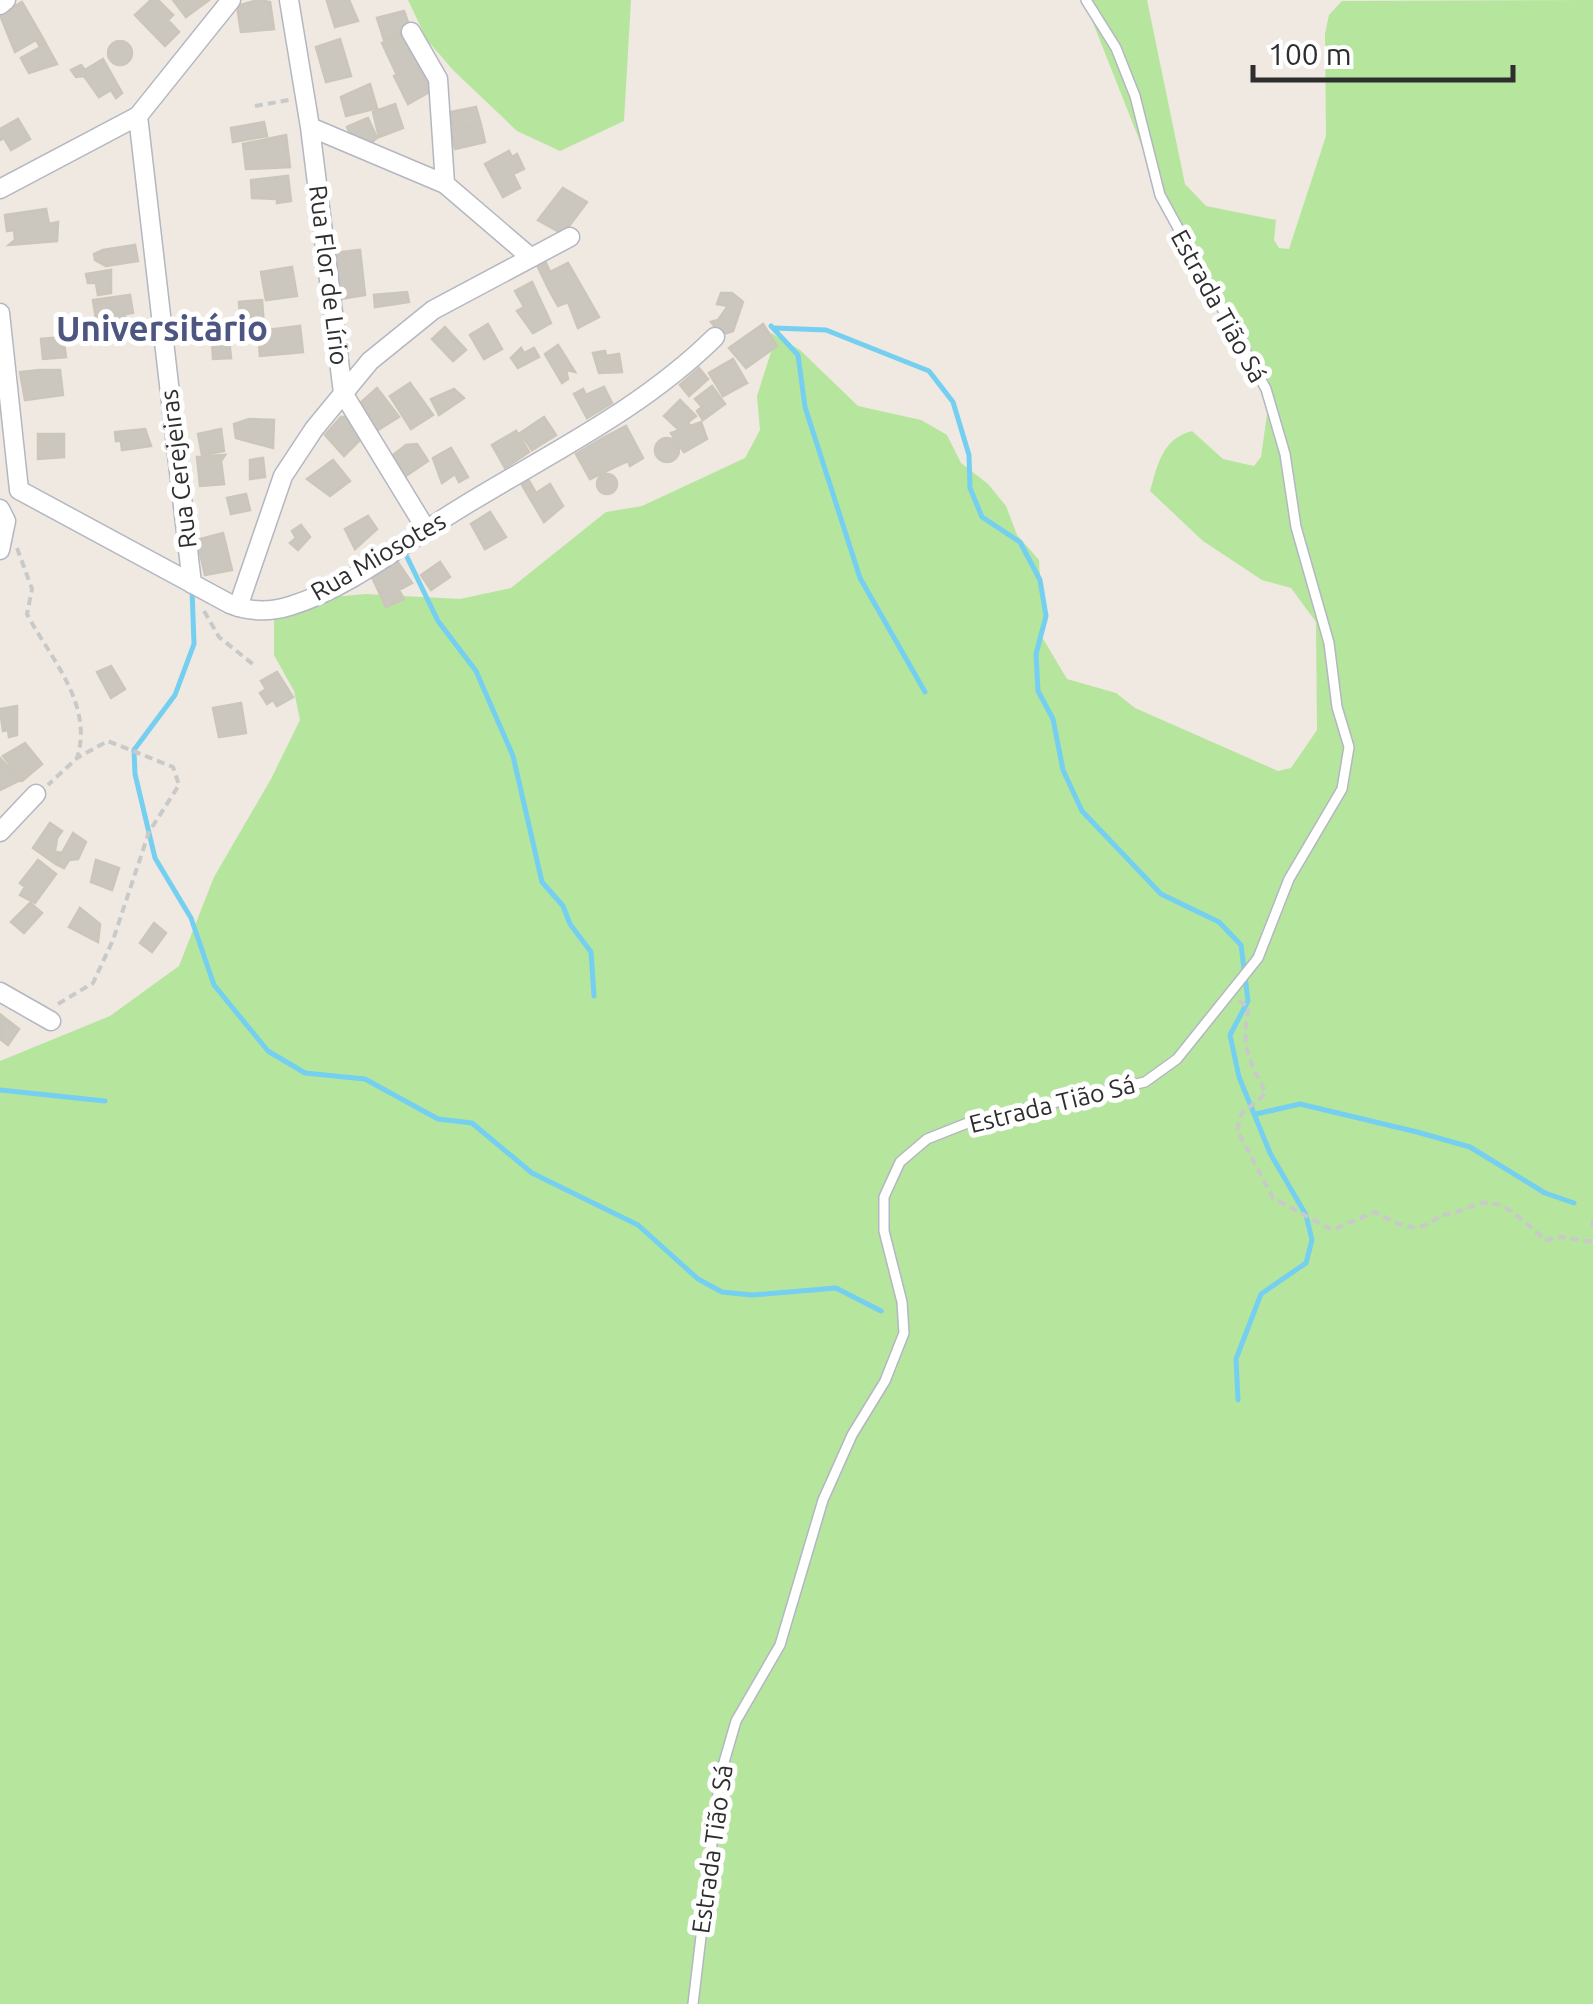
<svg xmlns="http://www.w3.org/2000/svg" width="1593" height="2004" viewBox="0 0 1593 2004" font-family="Ubuntu,sans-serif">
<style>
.green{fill:#b6e59e}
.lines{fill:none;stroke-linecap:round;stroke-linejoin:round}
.stream{stroke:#75cff0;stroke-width:5}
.building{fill:#cbc7bf;stroke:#cbc5ba;stroke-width:2.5}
.service-casing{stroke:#b4b7c1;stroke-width:12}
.minor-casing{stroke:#b4b7c1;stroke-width:21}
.path{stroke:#c9c9c9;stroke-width:4;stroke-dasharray:8 5;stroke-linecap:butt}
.service{stroke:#fff;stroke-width:9}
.minor{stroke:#fff;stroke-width:18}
.labels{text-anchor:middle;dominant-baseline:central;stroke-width:10;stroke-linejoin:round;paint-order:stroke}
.street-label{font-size:25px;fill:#2e2e2e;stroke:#fff}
.district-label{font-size:35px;font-weight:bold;fill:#4d5680;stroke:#fff}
</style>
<rect width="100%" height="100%" fill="#efe9e1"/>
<path class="green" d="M408 0H631L624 121 560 151 517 131 454 71 427 40Z
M1084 0H1147L1185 184 1206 206 1276 220 1274 240 1279 248 1289 249 1326 136 1325 34 1329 15 1342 1 1593 0V2004H0V1061L110 1016 179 966 214 877 271 779 300 720 294 691 274 655V620L312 599 365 594 460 599 511 588 606 512 642 506 745 458 760 430 757 396 772 349 771 333 800 350 858 406 921 420 947 435 961 463 988 484 1006 506 1017 535 1039 560C1039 589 1052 607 1042 637L1067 679 1116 693 1135 708 1278 771 1291 768 1317 730 1316 622 1291 588 1262 580 1203 541 1150 491C1158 464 1162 439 1192 431L1223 459 1254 466 1261 457 1269 400 1171 220Z"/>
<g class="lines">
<path class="stream" d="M771 326 798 355 805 407 860 578 925 692
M775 328 826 330 929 371 953 402 969 455 970 488 982 517 1020 542 1040 580 1046 616 1036 654 1038 691 1053 719 1063 770 1082 811 1161 894 1219 922 1241 945 1248 1001 1230 1035 1239 1077 1270 1153 1306 1215 1312 1240 1306 1263 1261 1294 1236 1359 1238 1400
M407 557 438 621 476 671 513 756 542 882 563 906 570 924 591 952 594 996
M192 589 194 644 175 695 134 750 135 774 155 858 191 918 214 985 268 1051 305 1073 365 1079 438 1119 472 1123 532 1173 638 1225 698 1279 722 1292 752 1295 836 1288 881 1311
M0 1090 105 1101
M1256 1114 1300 1104 1417 1132 1470 1147 1545 1193 1574 1203"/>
</g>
<path class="building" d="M151 0H158L173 15 168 20 179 32 165 46 135 15Z
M173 0H209L186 17Z
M258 0 270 2 274 29 241 32 237 6Z
M349 0 358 21 335 27 327 1Z
M22 2 45 42 39 45 36 40 15 52 0 15Z
M404 11 411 31 384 40 377 18Z
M405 35 422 66 397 75 382 43Z
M340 39 351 76 326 82 316 47Z
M108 53a12 12 0 1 1 24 0a12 12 0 1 1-24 0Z
M46 44 57 64 29 73 21 58Z
M103 59 122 93 116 98 111 90 99 97 84 76 76 77 71 70 81 65 85 70Z
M419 67 431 91 408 104 394 76Z
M370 84 377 108 346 116 341 97Z
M395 104 403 128 379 137 373 112Z
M476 107 481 125 453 130 451 112Z
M368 118 377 138 366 147 353 140 347 127Z
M18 119 30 139 11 150 4 138 0 140V129Z
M264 122 267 136 233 142 231 128Z
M481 125 485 142 455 149 451 130Z
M286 135 290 167 246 169 243 144Z
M509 151 512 157 517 154 524 169 513 174 520 188 503 197 485 164Z
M288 176 291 201 277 203V199L252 198 251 180Z
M563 188 587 202 563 234 538 220Z
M46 209 49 224 58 222 57 241 9 245 15 240 14 230 7 231 5 215Z
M135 245 138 261 106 266 95 260 94 254 103 250Z
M360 250 365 295 340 299 333 253Z
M546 263 550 272 568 263 599 317 578 328 568 302 558 306 549 290 538 267Z
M292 267 297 296 266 300 261 272Z
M111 270V293L98 295 96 283H88L86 274Z
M532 282 551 323 533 333 517 311 524 307 515 291Z
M407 292 409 302 375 307 374 295Z
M721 293H732L743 302 733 331 721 335 711 322 718 320 728 306 717 304Z
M130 295 133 313 125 314 126 321 97 325 93 300Z
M262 300 264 327H241L239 302Z
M488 324 502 349 484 359 470 335Z
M763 324 777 346 746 368 729 348Z
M300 326 303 352 260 356 258 331Z
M445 327 466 350 453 361 432 339Z
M63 337 66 357 43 359 41 339Z
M229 339 231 358 213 359 212 340Z
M558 345 575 372 566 370 568 379 562 383 545 354Z
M521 348 524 353 534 348 539 357 518 368 511 358Z
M605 351 606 356 619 354 622 372 599 373 593 353Z
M733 359 747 383 723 396 709 373Z
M699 368 708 379 689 396 680 385Z
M40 370H60L63 395 25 400 20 372Z
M410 383 433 415 411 429 390 396Z
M712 386 725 404 703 420 697 411 702 407 695 399Z
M604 387 612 403 587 418 574 394 583 389 586 395Z
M377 388 399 417 373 433 358 405Z
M454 389 464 398 439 415 431 399Z
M680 400 696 416 688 422 690 426 679 430 664 416Z
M341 417H346L361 439 344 456 325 435Z
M544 417 556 435 532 450 520 433Z
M249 419 274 420 273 448 236 438 234 424Z
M701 422 707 439 684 452 671 433Z
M626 426 643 458 630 466 628 461 619 465 603 438Z
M145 429 151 446 122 450 121 441H116L115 432Z
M221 429 224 451 202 455 198 434Z
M516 431 529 452 505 468 492 445Z
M38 434H64V457L38 459Z
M655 450a12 12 0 1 1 24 0a12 12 0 1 1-24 0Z
M603 438 619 465 590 479 576 454Z
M417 444 428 461 400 480 388 459 406 445Z
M451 448 468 477 459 482 455 474 442 483 433 458Z
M225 455 221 461 224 484 200 486 197 457Z
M263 458 265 477 250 479V460Z
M333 460 350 481 330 496 307 479Z
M597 484a10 10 0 1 1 20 0a10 10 0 1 1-20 0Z
M529 481 536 493 550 484 563 506 544 522 522 485Z
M246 494 250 510 231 514 227 498Z
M490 512 506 537 485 549 471 524Z
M368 516 377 529 355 549 345 529Z
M301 525 310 537 298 550 290 543 296 538 292 531Z
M223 533 232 570 205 575 197 540Z
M397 561 412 583 399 590 404 599 386 607 371 575Z
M440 562 450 577 431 590 421 575Z
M111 666 125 689 111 698 97 672Z
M277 672 293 697 277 706 273 700 267 704 260 693 266 689 261 681Z
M241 703 246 733 219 737 213 708Z
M17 706V735L9 737 8 730 3 731 0 709Z
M25 743 42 764 22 781 3 756Z
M0 758 20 780 0 790Z
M50 823 62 831 57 838 55 851 61 853 56 864 33 848Z
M73 833 86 842 78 859 69 860 64 868 56 864Z
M38 860 56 874 35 903 20 895 25 887 20 883Z
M96 860 119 868 112 890 91 882Z
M30 903 42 913 24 933 11 922Z
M80 908 100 924 98 942 69 927Z
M154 923 166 933 152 952 140 943Z
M1 1015 19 1029 8 1045 0 1039Z"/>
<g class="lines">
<g class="service-casing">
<path id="service" d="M693 2004 720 1776 736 1721 780 1645 823 1500 852 1435 885 1381 904 1333 902 1302 884 1231V1197L900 1162 927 1139 970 1122 1145 1082 1177 1059 1258 958 1289 879 1342 789 1349 747 1337 707 1329 643 1296 527 1285 454 1266 389 1160 195 1135 96 1116 48 1086 0"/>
</g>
<g class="minor-casing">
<path id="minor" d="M289 0 310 127 343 393 426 529
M0 5 6 0
M411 32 438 79 445 184
M138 116 192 584
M310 127 445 184 529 256
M0 189 138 116 231 0
M0 313 19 490
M19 490 230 604C249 612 271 612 290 606 352 587 407 540 462 507 550 453 641 410 715 337
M0 509 6 521 0 550
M238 607 283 476 314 429 370 361 433 310 570 237
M0 832 36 794
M0 992 51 1021"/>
</g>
<path class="path" d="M255 106 289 100
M17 548 32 589 27 614C50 658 94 704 77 758L48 785
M204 611 219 637 254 665
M1239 1001 1249 1007C1240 1044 1249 1061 1266 1093L1242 1113 1237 1130 1273 1198 1332 1230 1375 1212C1399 1225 1418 1237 1440 1215 1455 1215 1464 1208 1478 1204 1503 1196 1527 1225 1545 1240L1563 1237 1593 1242
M58 1004 93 983 113 940 149 832 179 785 173 767 108 741 77 758
M1593 1219V1229"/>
<use href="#service" class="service"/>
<use href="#minor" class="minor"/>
</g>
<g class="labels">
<g class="street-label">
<text transform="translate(329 275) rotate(83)">Rua Flor de Lírio</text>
<text transform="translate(1219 306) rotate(61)">Estrada Tião Sá</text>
<text transform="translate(178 469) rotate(-97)">Rua Cerejeiras</text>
<text transform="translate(378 556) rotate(-30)">Rua Miosotes</text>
<text transform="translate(1052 1104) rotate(-14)">Estrada Tião Sá</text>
<text transform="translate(712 1849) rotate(-82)">Estrada Tião Sá</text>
</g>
<g class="district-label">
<text x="162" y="328">Universitário</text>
</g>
</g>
<path d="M1253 65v15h260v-15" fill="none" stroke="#2e2e2e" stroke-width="5"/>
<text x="1268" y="65" font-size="30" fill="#2e2e2e" stroke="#ffffff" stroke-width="8" paint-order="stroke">100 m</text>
</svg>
